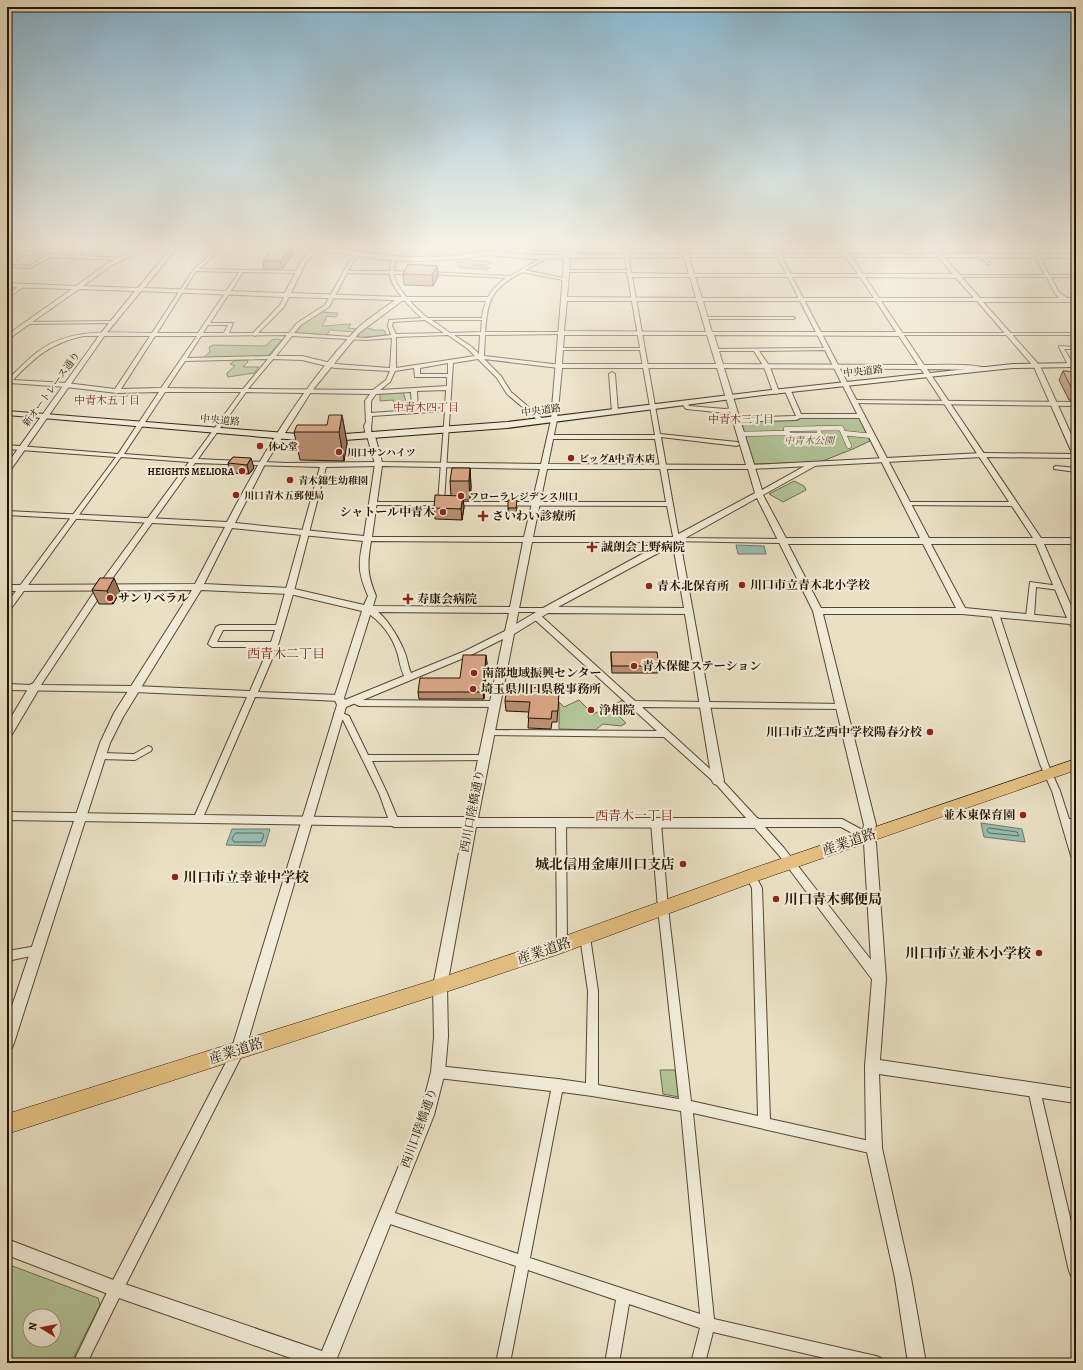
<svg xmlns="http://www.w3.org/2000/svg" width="1083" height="1370" viewBox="0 0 1083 1370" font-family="Alegreya,'Noto Serif JP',serif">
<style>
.green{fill:#b2c498;stroke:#6b6c4c;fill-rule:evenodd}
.water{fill:#98beb4;stroke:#6a7a6c}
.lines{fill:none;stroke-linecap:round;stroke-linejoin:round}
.shore{stroke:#5e685a;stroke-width:1}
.pedestrian-casing{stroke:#564631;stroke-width:5.5}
.minor-casing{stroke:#564631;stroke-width:2}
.tertiary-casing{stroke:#564631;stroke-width:2}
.secondary-casing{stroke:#241300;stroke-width:2}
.primary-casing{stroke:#241300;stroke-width:1}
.pedestrian{stroke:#f1ecd9;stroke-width:4.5}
.minor{fill:#f1ecd9;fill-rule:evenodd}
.tertiary{fill:#f1ecd9;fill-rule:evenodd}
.secondary{fill:#f1ecd9;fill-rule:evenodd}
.primary{fill:#e5c082;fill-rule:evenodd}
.wall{fill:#bb9074;stroke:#241300}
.shaded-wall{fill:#99755e;stroke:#241300}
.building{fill:#daa787;stroke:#241300}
.poi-dot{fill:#8f2418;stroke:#f1ecd9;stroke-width:1.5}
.labels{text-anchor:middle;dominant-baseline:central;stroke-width:4;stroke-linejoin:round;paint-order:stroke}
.far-street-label{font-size:10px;fill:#241300;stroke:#f1ecd9}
.far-park-label{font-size:10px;font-style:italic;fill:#565135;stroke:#f1ecd9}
.far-poi-label{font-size:10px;font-weight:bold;fill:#241300;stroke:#f1ecd9;text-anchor:start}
.far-neighbourhood-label{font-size:11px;fill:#7a1f14;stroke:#f1ecd9}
.poi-label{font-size:12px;font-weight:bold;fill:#241300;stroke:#f1ecd9;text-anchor:start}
.street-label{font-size:12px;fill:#241300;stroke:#f1ecd9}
.neighbourhood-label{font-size:13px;fill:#7a1f14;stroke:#f1ecd9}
.near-street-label{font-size:14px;fill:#241300;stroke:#f1ecd9}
.near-poi-label{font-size:14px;font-weight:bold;fill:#241300;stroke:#f1ecd9;text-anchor:end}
</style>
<rect width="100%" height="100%" fill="#eae1c5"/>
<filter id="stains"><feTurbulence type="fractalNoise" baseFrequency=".005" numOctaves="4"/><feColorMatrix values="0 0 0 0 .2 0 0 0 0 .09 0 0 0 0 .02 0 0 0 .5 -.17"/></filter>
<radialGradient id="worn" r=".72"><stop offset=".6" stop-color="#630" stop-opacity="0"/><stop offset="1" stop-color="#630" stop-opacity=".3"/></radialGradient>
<path class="green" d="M328 248H505C480 252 455 257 429 258 395 258 362 253 328 248Z
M467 260 485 261 492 263 487 265H472L490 268 487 270 458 267V262Z
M321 312 338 313 336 317 327 316 322 326C332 326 341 324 351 324L348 328 356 329 354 332 330 330 326 336 294 333 302 323Z
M365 327 374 330H384L386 335 356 338Z
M276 339 282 340 269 355 265 356 207 358 204 357 210 352 209 347 213 345 265 346 272 340Z
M236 360H247L248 362 243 367H259L254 373 228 377 227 375V373L235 366 230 364Z
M380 392H403L406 401 407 411 402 412 401 408H395L393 400 380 401Z
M802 417 860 418 870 441 853 449 820 462 754 464 741 422 798 420Z
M794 481 804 486 806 490 783 502 769 494Z
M579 700 593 714 623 700 629 706 617 714 626 723 621 726 603 724 595 730 559 729V702L564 707Z
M660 1070H675L679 1097 663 1094Z
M7 1264 98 1298 100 1305 71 1363H7ZM30 1316H54V1340H30Z"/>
<path class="water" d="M736 545 764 546 766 554H738Z
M981 823 1022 829 1025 842 984 837Z
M232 829H270L265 846 226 845Z"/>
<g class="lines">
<path class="shore" d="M989 828 1017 832 1019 836 989 833 987 830Z
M236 833H262L264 835 261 842H234L232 839Z"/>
<g class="pedestrian-casing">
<path id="pedestrian" d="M788 433 786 429 841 428 849 446
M843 433 872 436
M740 434 788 433 789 435H820L818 428"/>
</g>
<g class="minor-casing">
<path id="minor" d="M32 248H37L28 253 74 255 89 248H94L78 256 120 258 122 259 120 260 50 257 30 268 7 267V265L29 266 45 256 24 255 7 263V260Z
M218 248H222L199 269 299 271 301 272 299 273 243 272 210 323H233L229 333H289L297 323 325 305 349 262 358 253 360 254 353 262 348 271H390L391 258 393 257 395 258 394 271 414 272 415 273 413 274H394C394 286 418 311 428 318H482C485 298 490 290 506 278L429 274 427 273 428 272 510 276 545 256H547V258L525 270 568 279V281L522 272C491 289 488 299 485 332H561L563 333 561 334 485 335 484 356 561 365 562 366 559 368 484 359 501 376 511 392 545 421 540 422 507 394 497 378 478 359 453 363 444 502H666L655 439H550L547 437 550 435H655L640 350H560L558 349 560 348H640L627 272H567L565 271 567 270H627L623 248H627L660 434 737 442 740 444 737 446 661 437 679 538 782 539 785 541 782 543 674 541 667 506 371 505 370 504 373 502H438L445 411 372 416C372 424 370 427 372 436L369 438 366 436 364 426 366 422 365 401 370 394 246 392 198 459 286 463 379 462 382 464 379 466 326 467 294 591 278 645 258 692 339 695 343 698 339 701 255 697 204 815 388 818 379 793 343 720 335 716 334 714 335 712 338 711 349 716 368 755H483L486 756 487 758 486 760 372 761 387 793 399 822 397 825 394 826 7 820V812L195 815 247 697 134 692 7 690V684L32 685 98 586 189 462 121 457 10 610H7V603L116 457 7 449V445L118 454 159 392 117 393 66 387 10 383 7 385V379C18 371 27 359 39 351 71 327 114 333 152 333L194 269ZM196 271 239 272 198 333H157ZM347 273 390 274C389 285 413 311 422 318L389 320 388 326 391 335 366 338 294 333 301 325 329 307ZM425 320 444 333 396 334 392 326 393 322ZM432 320H482L481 332 450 333ZM208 325H228L224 333H203ZM287 335 270 356 187 358 201 336ZM448 335 468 349 475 356 396 368V337ZM454 335H480L479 354 472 347ZM83 336H150L115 389 66 383 13 380C35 357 51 343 83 336ZM155 336H197L161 388 121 389ZM292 336 366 340 392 338 390 368 335 364 302 356H276ZM268 359 243 389 167 388 185 361ZM273 359 302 360 335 368 390 371 386 380 373 390 248 389ZM448 363V374H420V368ZM414 368 415 377H447V386L380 390 390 382 395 371ZM446 390 445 408 418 410 417 391ZM165 392H241L192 459 124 454ZM411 392 412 410 371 413V401L376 394ZM195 463 320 467 276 625H220L216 627 208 644 212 647H269L250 691 134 686 41 685 104 590ZM223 630H275L271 642H217Z
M578 248H583L575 254 565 257 563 256Z
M773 248H777L848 384 847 385 842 384 825 350 759 351 770 367 779 392 776 394 773 392 764 367 754 351H714L712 350 714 349 824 348Z
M1028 248H1032L1040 256 1049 275H1076V277H1051L1058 291 1068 299V301C1056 301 1051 286 1047 277H958L956 276 958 275H1045L1036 257Z
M981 255 990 262V264H988L980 257Z
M21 285 25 286 7 298V295Z
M704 317H793L795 318 793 319H702V317Z
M113 321 115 322V323L28 324 26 323 28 322Z
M899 333H1076V335H901L899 334Z
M1059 346 1076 347V349H1064L1074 365 1073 366 1068 365 1059 347Z
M612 372 615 374 618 412 615 414 612 412 609 374Z
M788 389 791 391 801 414H862L865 416 862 418H800L796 420 735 422 732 420 735 418 795 416H796L785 391Z
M854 400 1076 402V406L852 403V401Z
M685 401 687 402 689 406 725 409 732 408 735 410 725 413 687 409 685 408 682 403Z
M982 453 1076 454V458L982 457 750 469 747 467 750 465Z
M1056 466 1076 468V472L1054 469V467Z
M907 502H1015L1018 504 1015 506 905 505 904 504Z
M1030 582 1059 586 1063 588 1059 590 1036 587 1034 617 1030 619 1026 617Z
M364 607C381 604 400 640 405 653 408 661 408 669 413 677L412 679H406C401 671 400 664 398 655 393 637 381 620 364 611L363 609Z
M512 608H546L550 610 546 612H515L511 610Z
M992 612H998L999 614 1048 764 1060 791 1069 819H1076V827L1072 826 1076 841V860L1073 859 1071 856 1052 791 1040 764 991 614Z
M533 614H539L635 701 844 704 845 706 841 709 642 707 721 779 758 819H842L870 834 872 837 870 840 867 841 841 827H765L784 848 882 974 883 978 882 982 878 983 874 982 778 854 715 783 664 737 486 735 485 733 486 731 489 730 657 731 533 618 532 616Z
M354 697 360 700 495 701 499 704 495 707 359 706 351 702 350 700Z
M148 746 151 747 152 749 151 751 135 760 101 759 98 758 97 756 98 754 101 753 134 754Z
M561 818 564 819 566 822 567 945 566 948 562 950 558 948 557 945 556 822 558 819Z
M656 819 659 820 661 823 668 908 691 1101 758 1116 752 888 746 876 748 873 751 872 754 873 762 888 770 1119 874 1142 878 1144 880 1148 878 1152 874 1154 693 1113 714 1319 876 1356 881 1358 883 1363H846L713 1332 705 1363H691L700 1328 629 1304 619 1363H605L616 1300 528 1270 510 1363H496L516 1266 381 1221 380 1216 381 1211 386 1210 518 1254 551 1091 438 1078 434 1076 432 1072 434 1068 438 1066 558 1079 586 1083 588 991 580 937 581 934 585 932 589 934 590 937 598 991V1085L679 1099 658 908 651 823 653 820ZM562 1092 592 1096 681 1111 700 1314 530 1258Z
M37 946 41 948 42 951 41 954 7 961V951Z
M238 1045 242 1047 244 1051 242 1055 121 1294 87 1363H73L111 1284 234 1047Z
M1034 1084 1038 1086 1040 1090 1076 1243V1278L1071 1276 1069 1271 1028 1090 1030 1086Z"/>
</g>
<g class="tertiary-casing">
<path id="tertiary" d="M155 248H165L131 256 112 265 83 286 138 288 171 248H177L144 288 285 293 301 261 314 248C349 248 384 258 420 257 433 257 447 257 460 255 472 254 484 251 497 252L496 250 519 248 499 252 533 255H560L553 248H559L566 254H683L684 248H688L689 254H844L840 248H845L849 254H936L930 248H936L941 254H1076V258L944 257 980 298H1076V302H983L1040 366 1076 445V455L1072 453 1034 367 977 301H881L924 365C937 365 978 363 987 369 984 371 936 369 927 369L1041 538H1076V544H1044L1076 617V631L1073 630 1070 624 962 614H823L876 825 873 837 876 843 886 979 880 1060 1076 1089V1103L879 1074 882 1148 911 1278 926 1363H908L895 1278 866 1148 865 1066 872 979 864 843 861 837 864 825 813 611 757 498 680 541 724 781 722 784 718 785 714 784 712 781 685 614 548 613 514 634 478 818H757L761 820 763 823 761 826 757 828 476 827 447 986 448 1037 445 1072 434 1115 337 1358 339 1363H305L116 1297 7 1255V1239L116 1281 322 1351 420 1115 431 1072 434 1037 433 986 464 827H394L390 825 388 822 390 819 394 817H466L503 639 471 655 346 707 245 1051 243 1056 238 1058 233 1056 231 1051 337 705 334 698 362 611 290 594 201 590 123 717 110 743 14 1043 12 1048 7 1050V1021L100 743 114 713 192 590 7 591V585L195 584 225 527 7 515V511L227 522C262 455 301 388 354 332 365 320 382 310 395 300L289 297 284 307 255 336 252 334 253 333 280 305 284 297 141 291 105 335 10 471H7V464L101 333 135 291 79 289 7 340V335L72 289 7 287V283L76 286 108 263 127 254ZM318 250 386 260 421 261 459 259 489 255 533 259 563 258 564 263 551 420 541 464 382 462 375 436 371 434 367 436 375 464 364 536 235 523 264 466 311 392 359 333 402 301H488L491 299 488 297H401L291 293 306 262ZM684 257 689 274 630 273 627 275 630 277H690L696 298 567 297 570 263 568 258ZM689 257H846L858 274H694ZM852 257H938L953 274H863ZM695 277H860L874 298H702ZM865 277 956 278 974 298H879ZM567 301H697L706 332 564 331ZM703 301H876L896 332H712ZM564 335H707L716 364H562ZM714 335 899 336 918 365 723 364ZM562 368H717L746 465 548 464 557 420ZM724 368 921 369 1033 538H929L848 384 845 382 842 384 920 538H786L763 495 817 465 816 463H810L762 490ZM382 466 540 469 524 537H372ZM547 469H748L755 493 673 537H533ZM232 528 363 541C358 564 358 573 368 596L364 605 290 588 204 584ZM371 541 523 542 510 607 373 606 376 596C367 574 367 565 371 541ZM532 542H664L543 608 516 624ZM788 544H923L956 608H821ZM931 544H1036L1067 618 965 608ZM673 545 684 608 558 607ZM371 612 509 613 505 631 465 651 345 700 344 698Z
M35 683 39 684 40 687 11 736 7 737V724L31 684Z"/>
</g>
<g class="secondary-casing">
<path id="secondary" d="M1076 363V367L1013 368 984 371 763 395 507 428 331 441 327 438 331 435 507 422 763 391 1013 364Z
M7 411 311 435 315 438 311 441 7 415Z"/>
</g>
<g class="primary-casing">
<path id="primary" d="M1076 759V770L754 882 562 953 440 994 7 1134V1114L440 978 562 937 751 869Z"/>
</g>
<use href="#pedestrian" class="pedestrian"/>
<use href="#minor" class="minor"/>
<use href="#tertiary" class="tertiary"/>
<use href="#secondary" class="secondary"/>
<use href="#primary" class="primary"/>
</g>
<path class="wall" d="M272 248H292L293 254 282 269H264L263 261Z
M875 248H903L901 252H879Z
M954 248H988L986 252H958Z
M437 266 438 276 433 286 404 285 403 274Z
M1063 371 1076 372V401L1069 400 1059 380Z
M342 415 347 443 344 461 300 460 294 432 327 425Z
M233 457 254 468 249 474 231 473 228 463Z
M470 468 471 487 470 500H463L464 507 462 520 435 519 434 508 451 496 450 481Z
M517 507 516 515 508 514V508Z
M100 578 120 592 113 604H99L92 590Z
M611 652 659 666 658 673H612L611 659Z
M487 662 484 699H419L418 692 460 678Z
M559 689 557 722H552L551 729 528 728 529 712 506 711 505 701Z"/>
<path class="shaded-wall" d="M290 248H292L293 254 282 269 280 261Z
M437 266 438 276 433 286 432 275Z
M342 415 347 443 344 461 339 432Z
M251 458 254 468 249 474 247 465Z
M470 468 471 487 470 500 469 481Z
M463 496 464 507 462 520 461 509Z
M114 578 120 592 113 604 107 591Z
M486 655 487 662 484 699 483 692Z"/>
<path class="building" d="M272 248H290L280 261H263Z
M408 264 437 266 432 275 403 274Z
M1063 371 1076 372V391H1073Z
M329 415H342L339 432H294L297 425H327Z
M233 457 251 458 247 465 228 463Z
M452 468H470L469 481H450Z
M435 495 463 496 461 509 434 508Z
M508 500H517L516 508H508Z
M100 578H114L107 591 92 590Z
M611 652H657L659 666H612Z
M463 655H486L483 692H418L420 678H460Z
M507 686 559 689 558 711H552L551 719 528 718 530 702 505 701Z"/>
<linearGradient id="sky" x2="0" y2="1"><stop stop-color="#88b8d3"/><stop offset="0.56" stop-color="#f6f2e5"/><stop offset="1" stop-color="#f6f2e5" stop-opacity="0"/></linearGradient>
<rect width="1083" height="440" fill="url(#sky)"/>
<g class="poi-dot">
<circle cx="260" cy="446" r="4"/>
<circle cx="339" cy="452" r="4"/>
<circle cx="571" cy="458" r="4"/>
<circle cx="242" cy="471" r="4"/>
<circle cx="290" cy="480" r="4"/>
<circle cx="236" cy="495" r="4"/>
<circle cx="461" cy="496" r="4"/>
<circle cx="443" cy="512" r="4"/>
<path d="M481 510h4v4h4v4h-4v4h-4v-4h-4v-4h4z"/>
<path d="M590 541h4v4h4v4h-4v4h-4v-4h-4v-4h4z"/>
<circle cx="742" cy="585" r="4"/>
<circle cx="649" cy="586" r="4"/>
<circle cx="110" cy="598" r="4"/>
<path d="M406 593h4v4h4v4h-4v4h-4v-4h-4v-4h4z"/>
<circle cx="634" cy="666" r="4"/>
<circle cx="474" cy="673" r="4"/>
<circle cx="473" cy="689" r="4"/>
<circle cx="591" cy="710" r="4"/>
<circle cx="930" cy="732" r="4"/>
<circle cx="1023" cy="815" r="4"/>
<circle cx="683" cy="864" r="4"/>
<circle cx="175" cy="877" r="4"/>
<circle cx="776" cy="899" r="4"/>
<circle cx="1039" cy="953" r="4"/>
</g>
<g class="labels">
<g class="far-street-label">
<text transform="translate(863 371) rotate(-6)">中央道路</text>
<text transform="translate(51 389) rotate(-54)">新オートレース通り</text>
<text transform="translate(541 410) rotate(-7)">中央道路</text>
<text transform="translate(220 420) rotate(5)">中央道路</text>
</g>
<g class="far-park-label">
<text x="809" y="440">中青木公園</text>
</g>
<g class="far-poi-label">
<text x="268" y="446">休心堂</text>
<text x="347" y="452">川口サンハイツ</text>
<text x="579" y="458">ビッグA中青木店</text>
<text x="234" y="471" text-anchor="end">HEIGHTS MELIORA</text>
<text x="298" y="480">青木錦生幼稚園</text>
<text x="244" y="495">川口青木五郵便局</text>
<text x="469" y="496">フローラレジデンス川口</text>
</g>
<g class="far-neighbourhood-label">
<text x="107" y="400">中青木五丁目</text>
<text x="426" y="407">中青木四丁目</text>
<text x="741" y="419">中青木三丁目</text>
</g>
<g class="poi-label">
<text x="435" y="512" text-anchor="end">シャトール中青木</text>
<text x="492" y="516">さいわい診療所</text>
<text x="601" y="547">誠朗会上野病院</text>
<text x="750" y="585">川口市立青木北小学校</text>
<text x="657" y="586">青木北保育所</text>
<text x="118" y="598">サンリベラル</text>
<text x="417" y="599">寿康会病院</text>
<text x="642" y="666">青木保健ステーション</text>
<text x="482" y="673">南部地域振興センター</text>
<text x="481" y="689">埼玉県川口県税事務所</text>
<text x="599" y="710">浄相院</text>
<text x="922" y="732" text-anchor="end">川口市立芝西中学校陽春分校</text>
<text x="1015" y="815" text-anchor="end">並木東保育園</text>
</g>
<g class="street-label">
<text transform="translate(472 811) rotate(-79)">西川口陸橋通り</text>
<text transform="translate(419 1128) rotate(-70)">西川口陸橋通り</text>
</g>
<g class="neighbourhood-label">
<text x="286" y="653">西青木二丁目</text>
<text x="634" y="815">西青木一丁目</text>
</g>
<g class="near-street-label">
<text transform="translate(849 842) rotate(-19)">産業道路</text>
<text transform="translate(544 951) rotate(-19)">産業道路</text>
<text transform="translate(236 1051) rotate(-18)">産業道路</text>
</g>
<g class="near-poi-label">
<text x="675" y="864">城北信用金庫川口支店</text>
<text x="183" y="877" text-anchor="start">川口市立幸並中学校</text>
<text x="784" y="899" text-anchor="start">川口青木郵便局</text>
<text x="1031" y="953">川口市立並木小学校</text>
</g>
</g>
<rect width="1083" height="1370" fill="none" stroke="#eae1c5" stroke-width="24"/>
<rect x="8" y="8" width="1067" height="1354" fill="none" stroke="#241300" stroke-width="2"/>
<rect x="12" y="12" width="1059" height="1346" fill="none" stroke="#241300"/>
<g transform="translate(42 1328) rotate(280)"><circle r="19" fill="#f1ecd9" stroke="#9f9582"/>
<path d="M0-3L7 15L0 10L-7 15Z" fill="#8f2418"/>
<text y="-6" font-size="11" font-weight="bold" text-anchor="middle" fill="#241300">N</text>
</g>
<rect width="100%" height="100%" filter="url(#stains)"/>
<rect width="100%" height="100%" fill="url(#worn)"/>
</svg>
